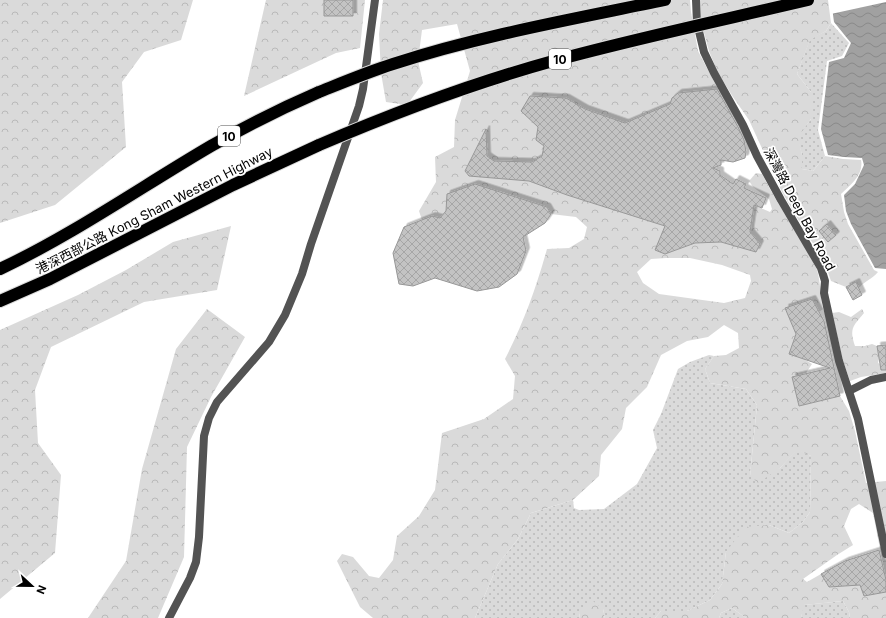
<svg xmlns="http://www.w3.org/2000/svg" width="886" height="618" viewBox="0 0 886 618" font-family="Inter,'Noto Sans SC',sans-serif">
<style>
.grass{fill:url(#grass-dots)}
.forest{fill:url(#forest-crowns);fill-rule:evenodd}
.water{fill:url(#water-waves)}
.pier{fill:#fff}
.building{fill:url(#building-cross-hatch);stroke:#979797;filter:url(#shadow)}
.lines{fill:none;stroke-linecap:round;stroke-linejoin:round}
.motorway-casing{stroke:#dbdbdb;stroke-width:14}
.minor{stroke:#535353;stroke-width:8}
.tertiary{stroke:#535353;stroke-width:8}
.motorway{stroke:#000;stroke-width:12}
.motorway-bridge-casing{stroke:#dbdbdb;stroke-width:14;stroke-linecap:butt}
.motorway-bridge{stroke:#000;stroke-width:12}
.labels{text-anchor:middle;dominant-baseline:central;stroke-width:3.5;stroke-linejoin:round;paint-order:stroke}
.shield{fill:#fff;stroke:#4c4c4c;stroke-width:1}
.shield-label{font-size:12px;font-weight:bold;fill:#000}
.street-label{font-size:13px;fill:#000;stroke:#fff}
</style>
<defs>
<pattern id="grass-dots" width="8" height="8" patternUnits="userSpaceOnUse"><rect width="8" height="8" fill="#dadada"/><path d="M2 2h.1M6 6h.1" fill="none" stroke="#b9b9b9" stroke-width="1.8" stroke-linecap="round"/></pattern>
<pattern id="forest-crowns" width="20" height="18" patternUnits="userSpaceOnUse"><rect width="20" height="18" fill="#dadada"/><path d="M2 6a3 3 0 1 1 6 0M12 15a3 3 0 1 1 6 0" fill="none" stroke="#b9b9b9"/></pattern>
<pattern id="water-waves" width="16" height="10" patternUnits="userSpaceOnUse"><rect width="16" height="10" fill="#a1a1a1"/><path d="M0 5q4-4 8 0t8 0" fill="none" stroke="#898989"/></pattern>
<pattern id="building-cross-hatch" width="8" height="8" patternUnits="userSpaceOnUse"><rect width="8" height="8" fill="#c3c3c3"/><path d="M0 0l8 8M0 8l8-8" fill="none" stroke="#a6a6a6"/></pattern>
<filter id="shadow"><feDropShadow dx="3.5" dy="-3.5" stdDeviation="0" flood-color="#0004"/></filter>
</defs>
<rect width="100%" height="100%" fill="#fff"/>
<path class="grass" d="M831 23 849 43 842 56 827 61 818 130 825 156 813 171 802 169V155L797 137 811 119V92L797 74 810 39 826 31Z
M709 355 714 356 705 369 710 383 746 389 757 405 750 476 780 468 797 449 811 456 810 512 803 522 789 533 769 525 726 552 722 584 710 600 687 611H661L655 618H605L603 609 579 613 580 618H475L498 564 518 539 531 513 573 500 574 508 579 510 604 509 637 484 657 448 653 430 661 414 678 369 690 362Z
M843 601 849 612 850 618H801L803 605Z
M732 608 746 618H719L721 613Z"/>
<path class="forest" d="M0 0H193L181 40 144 52 122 82 126 147 55 205 0 223Z
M266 0H365L360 48 336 53 244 96Z
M383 0H690L691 12 698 51 718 89 678 93 670 104 625 123 585 109 566 98 530 96 522 111 538 127 536 140 544 146 542 156 532 162 494 161 487 156V140L482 139 465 171 469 176 529 181 567 195 665 226V254L695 243 721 242 756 252 760 244 750 232 754 205 770 212 772 209 769 199 753 187 749 181 756 173 762 174C772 194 784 213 796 232 803 244 812 257 817 270 821 283 820 296 823 309L819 312 812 299 786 308 796 334 789 354 804 359 812 364 806 373 793 377 799 406 840 396 849 411 855 431 866 483 886 481V580L873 513 859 504 851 509 844 526 853 545 837 555 803 579 807 582 821 574 829 587 860 585 864 596 886 592V618H850L849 612 843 601 804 605 801 618H746L732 608 721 613 719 618H655L661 611H687L710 600 722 584 726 552 745 527 769 525 789 533 803 522 810 512 811 456 797 450 780 468 758 483 750 476 757 405 746 389 710 383 705 369 714 356 726 355 739 348 738 333 724 325 708 337 687 341 661 355 647 387 626 408 622 429 601 455 599 476 573 500 531 513 518 539 498 564 475 618H373L360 607 337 561 342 554 353 557 369 576 379 578 393 560 397 536 419 516 435 490 442 433 484 419 513 399 515 376 505 359C524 322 536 288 547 249L569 248 584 239 587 227 576 217 551 214 547 207 499 191 468 187 440 218 422 220 419 211 436 182 435 157 454 147 455 120 470 71 457 24 422 30 418 61 423 83 407 105 386 102 381 73 379 34ZM666 258H690L722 265 750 275 751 281 745 298 724 303 659 294 643 283 637 272 651 259Z
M700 0H828L831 23 826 31 810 40 797 74 811 92V119L798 137 802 155V169L813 171 825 156 843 159 861 160C864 174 851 185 841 194L844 212 848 224 874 270 878 272C871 280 866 280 859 288L856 282 846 287 831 281 822 255 809 238 782 192 749 120 733 97 718 73 709 51 701 22Z
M231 226 217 290 144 302 51 347 35 390 38 443 61 475 55 553 0 599V330L78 295 126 270 173 242Z
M207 309 245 337 211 397 187 447 184 557 158 618H88L126 561 142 469 176 349Z
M862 309 864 313C853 326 849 329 855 346H865L872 344 877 346 879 358 878 363 886 367V373L861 377 850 381 843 361 832 313 839 312 851 317Z
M593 601 603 609 605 618H580L579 613Z"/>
<path class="water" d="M831 0H886V269L875 268 851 224 846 211 844 195 855 184 864 165 862 158 844 157 828 155 821 129 829 62 844 58 851 43 834 22Z"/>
<path class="pier" d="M829 0H886V2L831 14Z"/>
<path class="building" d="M324 0H353V16H324Z
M717 89 738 127 744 140 746 152 745 158 733 162 721 160V165L713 168 720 171V175L733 184 736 179 746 184 744 188 766 198 762 208 754 205 750 232 760 244 756 252 721 242 695 243 665 254 655 250 665 226 567 195 529 181 469 176 465 171 486 129 487 156 494 161 532 162 542 156 544 146 536 140 538 127 521 111 530 96 566 98 585 109 625 123 670 104 672 98 678 93Z
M475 184 547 207 551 214 545 223 523 237 526 251 517 274 499 287 477 291 435 278 413 286 399 284 393 253 404 227 432 216 440 218 446 211 447 194Z
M827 224 836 235 828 242 819 231Z
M856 282 862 295 853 300 846 287Z
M812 299 824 321 840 396 799 406 792 377 830 368 789 354 796 334 785 308Z
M886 345V370H881L877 346Z
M879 550 886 580V592L864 596 860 585 829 587 821 574 845 561Z"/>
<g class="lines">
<g class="motorway-casing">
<path id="motorway" d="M0 269C74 234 141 187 211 146 246 126 282 108 319 92
M0 301 50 279 233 185 319 145"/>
</g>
<path class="minor" d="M849 391 871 380 886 377
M169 618 190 578 196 562 199 537 204 436 209 418 217 402 269 342 285 315 302 274 311 244 359 106 363 89 375 0"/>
<path class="tertiary" d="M696 0 697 23 704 52 714 73 743 125 757 156 781 200 821 268 825 281 824 293 839 361 858 419 886 554"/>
<use href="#motorway" class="motorway"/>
<g class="motorway-bridge-casing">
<path id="motorway-bridge" d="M319 92C344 82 368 72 393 64 482 35 574 19 665 0
M319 145C396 112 473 83 553 61 637 38 723 20 808 0"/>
</g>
<use href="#motorway-bridge" class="motorway-bridge"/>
</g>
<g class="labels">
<g class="shield">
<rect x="549" y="49" width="22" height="20" rx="3"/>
<rect x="218" y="126" width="22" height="20" rx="3"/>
</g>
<g class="shield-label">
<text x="560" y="59">10</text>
<text x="229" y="136">10</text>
</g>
<g class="street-label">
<text transform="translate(800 209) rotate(62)">深灣路 Deep Bay Road</text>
<text transform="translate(154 210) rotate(-27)">港深西部公路 Kong Sham Western Highway</text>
</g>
</g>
<g transform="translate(32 586) rotate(112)" stroke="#ffffff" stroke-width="3" paint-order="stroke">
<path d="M0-3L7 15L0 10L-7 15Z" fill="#000000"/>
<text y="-6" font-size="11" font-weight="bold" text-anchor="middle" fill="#000000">N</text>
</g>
</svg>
